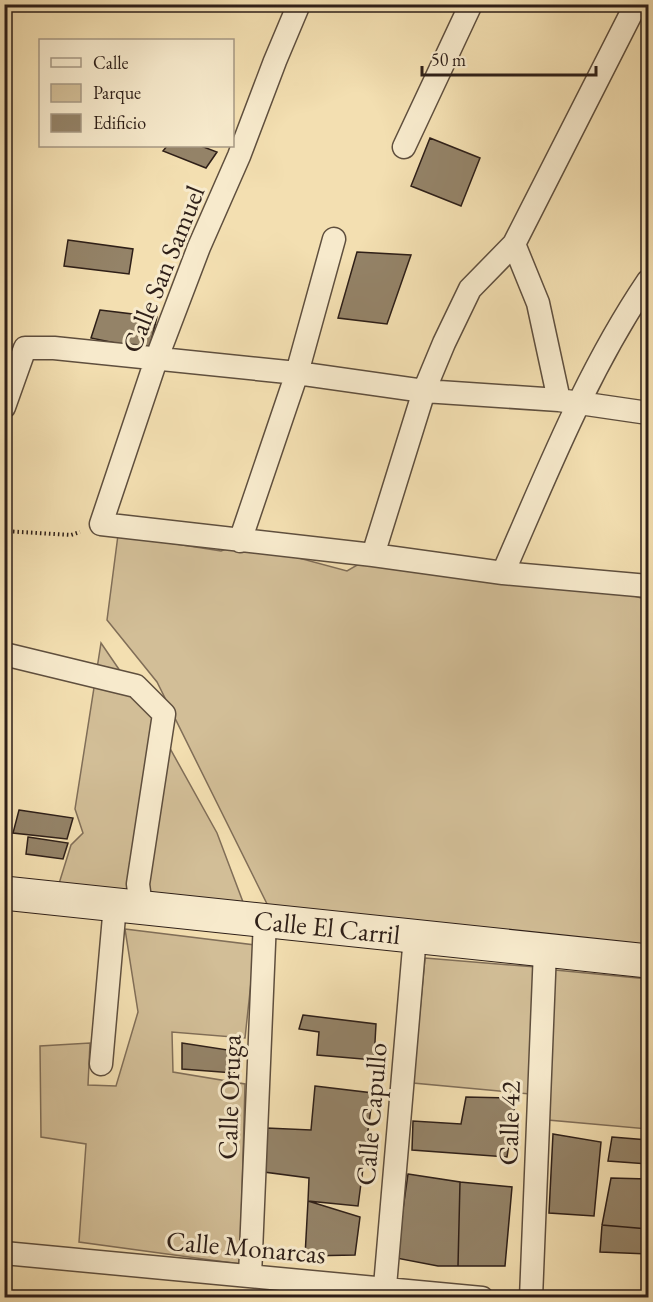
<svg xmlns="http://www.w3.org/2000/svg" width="653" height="1302" viewBox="0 0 653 1302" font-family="'EB Garamond',serif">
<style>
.green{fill:#d2be97;stroke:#806e58;stroke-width:1.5}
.building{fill:#948368;stroke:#2e1f18;stroke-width:1.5}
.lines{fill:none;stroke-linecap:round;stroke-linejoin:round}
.street-casing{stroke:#5f4f3e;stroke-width:25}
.secondary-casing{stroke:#2e1f18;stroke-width:35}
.path{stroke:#2e1f18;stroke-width:4;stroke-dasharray:1.5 3;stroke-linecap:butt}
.street{stroke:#f7eacc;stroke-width:22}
.secondary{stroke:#f7eacc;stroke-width:33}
.labels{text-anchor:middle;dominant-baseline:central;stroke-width:6;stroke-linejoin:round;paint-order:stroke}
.street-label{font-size:27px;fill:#2e1f18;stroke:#f7eacc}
</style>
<rect width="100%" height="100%" fill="#f3dfb1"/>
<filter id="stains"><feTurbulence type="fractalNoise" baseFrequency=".00333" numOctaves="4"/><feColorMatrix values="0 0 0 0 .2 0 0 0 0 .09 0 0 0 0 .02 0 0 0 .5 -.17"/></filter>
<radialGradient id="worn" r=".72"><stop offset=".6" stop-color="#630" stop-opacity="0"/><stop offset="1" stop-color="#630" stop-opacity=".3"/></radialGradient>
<path class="green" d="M118 535 221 551 243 543 347 571 371 557 617 591 648 600V958L275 920 157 682 107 620Z
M101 643 157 725 217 833 246 910 57 890 71 845 83 833 75 809Z
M125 929 255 945 245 1038 172 1032 173 1072 245 1084 240 1264 79 1242 86 1144 41 1137 40 1046 90 1043 88 1085 116 1086 138 1012Z
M425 958 536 967 530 1094 413 1083Z
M555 970 648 979V1129L548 1120Z"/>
<path class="building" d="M430 138 480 158 461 206 411 186Z
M167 146H201L217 152 206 168 163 151Z
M68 240 133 249 129 274 64 266Z
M357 252 411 255 387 324 338 318Z
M100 310 157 317 149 350 91 338Z
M19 810 73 818 67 839 13 833Z
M28 837 68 843 63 859 26 854Z
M303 1015 376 1024 374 1060 317 1055 319 1032 299 1029Z
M182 1043 241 1052 234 1073 182 1069Z
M315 1086 373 1093 358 1206 308 1201 309 1178 264 1172 267 1128 311 1130Z
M466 1097 516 1098 507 1157 412 1150 413 1121 461 1124Z
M553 1134 601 1142 594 1216 549 1213Z
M612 1137 648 1140V1164L608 1161Z
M408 1174 460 1182 458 1266H438L396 1258Z
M611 1178 648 1179V1229L602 1225Z
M460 1182 512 1187 505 1266H458Z
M308 1201 360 1217 355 1255 305 1256Z
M602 1225 648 1229V1254L600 1252Z"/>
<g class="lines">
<g class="street-casing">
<path id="street" d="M299 4 275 61 239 156 199 247 156 360 101 524 373 555 503 573 648 586
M404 147 471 4
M514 244 538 303 559 400
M4 407 25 348H54L297 373 424 391 559 400 648 413
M240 541 297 373 334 239
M373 555 424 391 444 343 470 289 514 244 636 4
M503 573C547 473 587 371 648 281
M4 654 136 686 164 714 138 884 141 907
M101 1064 115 905
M4 1253 482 1298
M250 1276 265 920
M384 1298 415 936
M531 1298 545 950"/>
</g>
<g class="secondary-casing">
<path id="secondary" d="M4 893 648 961"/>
</g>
<path class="path" d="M4 531 71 535 80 532"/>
<use href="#street" class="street"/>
<use href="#secondary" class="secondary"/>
</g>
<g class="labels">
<g class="street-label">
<text transform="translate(163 269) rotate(-68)">Calle San Samuel</text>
<text transform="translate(327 927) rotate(6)">Calle El Carril</text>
<text transform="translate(229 1097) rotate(-88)">Calle Oruga</text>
<text transform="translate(371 1114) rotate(-85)">Calle Capullo</text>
<text transform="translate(509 1123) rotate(-88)">Calle 42</text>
<text transform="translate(246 1247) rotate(5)">Calle Monarcas</text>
</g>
</g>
<rect width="653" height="1302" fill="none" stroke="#f3dfb1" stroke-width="24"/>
<rect x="6" y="6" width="641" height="1290" fill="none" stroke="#2e1f18" stroke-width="3"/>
<rect x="12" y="12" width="629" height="1278" fill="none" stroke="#2e1f18" stroke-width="1.5"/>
<rect x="39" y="39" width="195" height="108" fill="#f7eacc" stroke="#a79984" stroke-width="1.5"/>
<rect x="51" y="58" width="30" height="9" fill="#f7eacc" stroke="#a79984" stroke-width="1.5"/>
<text x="93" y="69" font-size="18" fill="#2e1f18">Calle</text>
<rect x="51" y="84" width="30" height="18" fill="#d2be97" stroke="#a79984" stroke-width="1.5"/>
<text x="93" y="99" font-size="18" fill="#2e1f18">Parque</text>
<rect x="51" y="114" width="30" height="18" fill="#948368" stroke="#a79984" stroke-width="1.5"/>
<text x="93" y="129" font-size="18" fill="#2e1f18">Edificio</text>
<path d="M422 66v9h174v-9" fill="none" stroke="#2e1f18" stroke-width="3"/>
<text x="431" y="66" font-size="18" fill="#2e1f18" stroke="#f7eacc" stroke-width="4.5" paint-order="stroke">50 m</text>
<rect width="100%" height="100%" filter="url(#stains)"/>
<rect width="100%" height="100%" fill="url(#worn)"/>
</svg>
